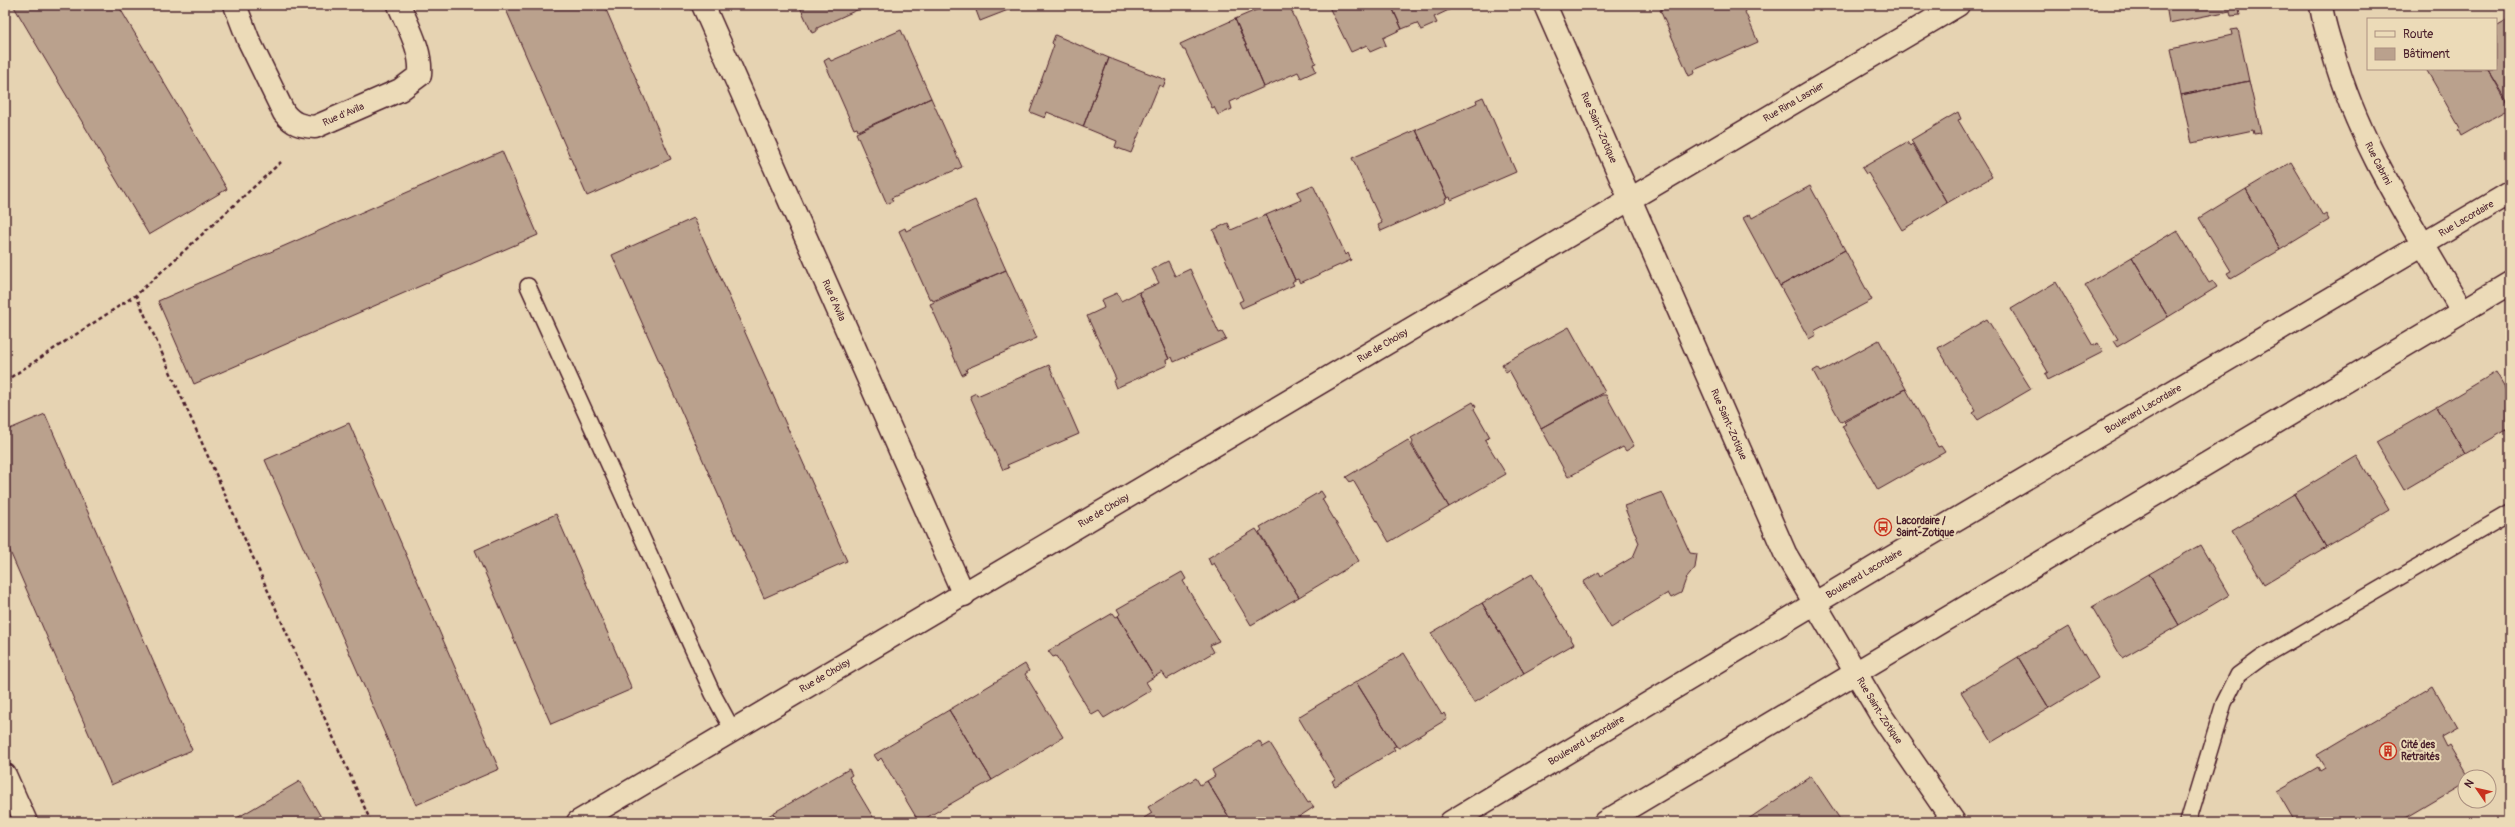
<svg xmlns="http://www.w3.org/2000/svg" width="2515" height="827" viewBox="0 0 2515 827" font-family="Pangolin,sans-serif">
<style>
.building{fill:#baa18d;stroke:#4a1f2b}
.lines{fill:none;stroke-linecap:round;stroke-linejoin:round}
.lane-casing{stroke:#4a1f2b;stroke-width:18}
.street-casing{stroke:#4a1f2b;stroke-width:25}
.secondary-casing{stroke:#4a1f2b;stroke-width:25}
.path{stroke:#4a1f2b;stroke-width:2.5;stroke-dasharray:4 3;stroke-linecap:butt}
.lane{stroke:#ecdbb8;stroke-width:15}
.street{stroke:#ecdbb8;stroke-width:22}
.secondary{stroke:#ecdbb8;stroke-width:22}
.labels{text-anchor:middle;dominant-baseline:central;stroke-width:4;stroke-linejoin:round;paint-order:stroke}
.street-label{font-size:10px;fill:#4a1f2b;stroke:#ecdbb8}
.poi-label{font-size:10px;font-weight:bold;fill:#4a1f2b;stroke:#ecdbb8;text-anchor:start}
</style>
<rect width="100%" height="100%" fill="#e6d3b2"/>
<filter id="ink" filterUnits="userSpaceOnUse"><feTurbulence type="fractalNoise" baseFrequency=".025" numOctaves="2"/><feDisplacementMap in="SourceGraphic" scale="8" xChannelSelector="R" yChannelSelector="G"/><feConvolveMatrix kernelMatrix="1 2 1 2 8 2 1 2 1" color-interpolation-filters="sRGB"/></filter>
<g filter="url(#ink)">
<path class="building" d="M13 5H118L227 189 149 235Z
M504 5H604L671 159 587 196Z
M799 5H868L817 28V31L812 33Z
M974 5H1021L980 21Z
M1268 5H1289L1316 63 1313 64 1316 71 1301 78 1298 72 1264 87 1235 19Z
M1328 5H1391L1402 29 1383 38 1386 45 1370 52 1367 45 1351 52Z
M1391 5H1452L1453 8 1434 17 1437 23 1421 30 1417 23 1402 29Z
M1671 5H1742L1758 42 1694 70 1695 73 1689 76 1660 10Z
M2166 5H2238L2240 15 2231 16 2230 11 2169 23Z
M2510 18V105L2488 69H2496V26Z
M1235 19 1264 87 1230 102 1232 109 1218 115 1214 107 1212 108 1185 50H1183L1180 44Z
M2238 29 2249 81 2181 95 2171 49 2232 35 2231 30Z
M901 30 931 98 858 131 857 128 854 129 824 61 829 58 831 61Z
M1055 35 1109 58 1083 127 1047 112 1045 118 1030 112 1054 45 1052 43Z
M1109 58 1166 80 1163 87 1159 85 1131 153 1115 147 1117 141 1083 127Z
M2426 69H2488L2510 108 2461 136 2458 130 2460 128Z
M2249 81 2261 133 2254 134 2253 130 2192 143 2181 95Z
M1483 97 1516 172 1451 200 1450 197 1447 198 1416 130 1477 103 1476 100Z
M931 98 962 167 891 198 893 201 887 204 856 133Z
M1958 112 1961 119 1958 120 1992 177 1947 203 1911 140Z
M1416 130 1447 198 1445 199 1446 202 1381 231 1378 225 1382 223 1352 158Z
M1907 142 1910 146 1912 144 1947 203 1902 230 1868 173 1866 174 1862 168Z
M502 151 538 235 194 384 158 301Z
M2291 162 2323 216 2326 214 2329 220 2280 250 2246 189Z
M1313 185 1346 255 1348 253 1351 260 1300 283 1298 279 1295 280 1266 215 1301 200 1297 192Z
M1810 186 1845 250 1780 286 1743 218 1750 214 1752 218Z
M2246 189 2280 250 2231 279 2227 273 2231 271 2199 218Z
M975 200 1006 270 933 301 932 299 930 300 899 231 905 228 906 231Z
M1266 215 1295 280 1292 282 1294 285 1242 308 1239 302 1243 300 1213 230 1228 223 1231 230Z
M694 218 847 561 764 598 612 255Z
M2177 230 2209 283 2213 281 2217 287 2168 317 2132 257Z
M1845 250 1872 300 1814 331 1816 335 1809 339 1780 286Z
M2132 257 2168 317 2117 347 2113 341 2118 339 2085 285Z
M1168 261 1175 276 1190 269 1219 333 1222 332 1226 339 1174 362 1172 357 1169 359 1139 292 1159 283 1152 269Z
M1006 270 1037 338 966 369 967 372 962 375 930 304Z
M2056 282 2093 346 2098 343 2103 352 2048 380 2045 374 2048 372 2011 309Z
M1139 292 1169 359 1166 360 1167 365 1116 388 1113 381 1116 379 1087 316 1104 308 1101 300 1117 293 1121 301Z
M1987 319 2031 389 1978 420 1973 413 1976 411 1938 348Z
M1569 327 1605 392 1541 428 1509 370 1506 372 1502 364Z
M1879 340 1906 389 1841 422 1813 371 1818 368 1821 372Z
M1049 365 1079 434 1007 465 1009 468 1003 470 970 396 976 393 977 396Z
M2496 372 2510 396V428L2465 454 2437 407Z
M1906 389 1938 447 1941 446 1945 452 1878 490 1842 426 1846 424 1844 422Z
M1602 395H1606L1634 446 1626 451 1623 447 1568 477 1541 428Z
M1473 402 1476 407 1474 409 1490 437 1485 440 1506 474 1449 507 1412 444 1413 442 1411 438Z
M2437 407 2465 454 2404 490 2376 442Z
M45 414 192 750 111 785 5 540V431Z
M349 423 499 769 416 805 265 460Z
M1408 440 1449 507 1389 542 1353 480 1350 482 1346 477Z
M2357 456 2389 510 2326 547 2294 494Z
M1321 491 1325 497 1322 499 1359 561 1299 597 1259 532 1262 530 1260 527Z
M1662 492 1690 553 1697 554 1695 568 1686 579 1681 593 1671 598 1668 593 1611 628 1583 582 1599 572 1601 576 1633 557 1639 543 1624 506Z
M2294 494 2326 547 2264 584 2232 531Z
M556 514 632 689 551 724 475 550Z
M1256 529 1299 597 1251 625 1214 563 1211 565 1208 558Z
M2200 545 2229 595 2179 625 2149 574Z
M1182 572 1186 579 1183 581 1219 641 1210 645 1214 652 1167 679 1162 672 1154 677 1118 616 1120 614 1117 609Z
M1532 574 1574 644 1524 673 1482 603Z
M2149 574 2179 625 2122 658 2092 607Z
M1482 603 1524 673 1474 703 1431 633Z
M1113 613 1116 617 1118 616 1154 677 1146 682 1151 690 1104 718 1099 711 1092 715 1056 656 1053 657 1048 651Z
M2068 627 2098 678 2049 708 2018 657Z
M1404 653 1442 715 1444 713 1447 719 1399 748 1396 746 1356 682Z
M2018 657 2049 708 1992 742 1961 692Z
M1025 664 1029 671 1025 674 1063 737 992 780 949 710Z
M1356 682 1396 746 1393 747 1395 750 1335 786 1332 781 1335 779 1298 717Z
M2433 686 2457 728 2441 737 2446 747 2449 745 2468 777H2465V783L2399 822H2295L2277 791 2318 767 2320 771 2325 768 2317 755Z
M949 710 992 780 919 822 881 758 878 761 874 755Z
M1259 741 1263 747 1270 743 1308 803 1310 802 1314 807 1291 822H1232L1207 781 1215 776 1212 770Z
M849 769 852 775 849 777 876 822H779L773 813Z
M1811 776 1842 822H1744Z
M1196 778 1200 785 1207 781 1232 822H1146L1144 818 1152 813 1148 807Z
M300 781 324 822H230Z
M773 813 779 822H759Z"/>
<g class="lines">
<g class="lane-casing">
<path id="lane" d="M528 286 713 694 732 729
M2188 822 2224 703 2238 675 2261 658 2510 513"/>
</g>
<g class="street-casing">
<g id="street">
<path id="s1" d="M235 5 248 39 284 113C293 124 300 126 315 127L400 90 420 75C422 50 408 27 399 5"/>
<path id="s2" d="M703 5 964 595"/>
<path id="s3" d="M2321 5C2323 21 2328 36 2333 52 2359 146 2414 227 2462 311"/>
<path id="s4" d="M578 822 1958 5"/>
</g>
</g>
<g class="secondary-casing">
<g id="secondary">
<path id="s5" d="M1545 5 1785 553 1882 717 1954 822"/>
<path d="M5 775 26 822"/>
<path id="s6" d="M1451 822 1877 566 2510 193"/>
<path d="M1605 822 2510 283"/>
</g>
</g>
<path class="path" d="M281 162 136 295 371 822
M5 381 136 295"/>
<use href="#lane" class="lane"/>
<use href="#street" class="street"/>
<use href="#secondary" class="secondary"/>
</g>
</g>
<defs>
<g id="bus-ring" transform="scale(0.9)"><circle r="9.5" fill="#ecdbb8" stroke="#c8321e" stroke-width="1.5"/><path d="M-5-6H5V4H4V6H2V4H-2V6H-4V4H-5ZM-3.5-4V0h7V-4ZM-3.5 1.2v1.5H-2V1.2ZM2 1.2v1.5H3.5V1.2Z" fill="#c8321e"/></g>
<g id="building-ring" transform="scale(0.9)"><circle r="9.5" fill="#ecdbb8" stroke="#c8321e" stroke-width="1.5"/><path d="M-4-6H4V6H1V3H-1V6H-4ZM-2.5-4.3h1.7v1.8h-1.7ZM.8-4.3h1.7v1.8H.8ZM-2.5-1h1.7V.8h-1.7ZM.8-1h1.7V.8H.8Z" fill="#c8321e"/></g>
</defs>
<g fill-rule="evenodd">
<use href="#bus-ring" x="1883" y="527"/>
<use href="#building-ring" x="2388" y="751"/>
</g>
<g class="labels">
<g class="street-label">
<text stroke="none"><textPath href="#s4" startOffset="1413">Rue Rina Lasnier</textPath></text>
<text stroke="none"><textPath href="#s1" startOffset="185">Rue d'Avila</textPath></text>
<text stroke="none"><textPath href="#s5" startOffset="134">Rue Saint-Zotique</textPath></text>
<text stroke="none"><textPath href="#s3" startOffset="169">Rue Cabrini</textPath></text>
<text stroke="none"><textPath href="#s6" startOffset="1181">Rue Lacordaire</textPath></text>
<text stroke="none"><textPath href="#s2" startOffset="323">Rue d'Avila</textPath></text>
<text stroke="none"><textPath href="#s4" startOffset="935">Rue de Choisy</textPath></text>
<text stroke="none"><textPath href="#s6" startOffset="806">Boulevard Lacordaire</textPath></text>
<text stroke="none"><textPath href="#s5" startOffset="458">Rue Saint-Zotique</textPath></text>
<text stroke="none"><textPath href="#s4" startOffset="611">Rue de Choisy</textPath></text>
<text stroke="none"><textPath href="#s6" startOffset="482">Boulevard Lacordaire</textPath></text>
<text stroke="none"><textPath href="#s4" startOffset="287">Rue de Choisy</textPath></text>
<text stroke="none"><textPath href="#s5" startOffset="782">Rue Saint-Zotique</textPath></text>
<text stroke="none"><textPath href="#s6" startOffset="158">Boulevard Lacordaire</textPath></text>
</g>
<g class="poi-label">
<text x="1896" y="521">Lacordaire /<tspan x="1896" dy="12">Saint-Zotique</tspan></text>
<text x="2401" y="745">Cité des<tspan x="2401" dy="12">Retraités</tspan></text>
</g>
</g>
<rect width="2515" height="827" fill="none" stroke="#ecdbb8" stroke-width="20"/>
<rect x="10" y="10" width="2495" height="807" fill="none" stroke="#4a1f2b" stroke-width="1.5" filter="url(#ink)"/>
<rect x="2367" y="18" width="130" height="52" fill="#ecdbb8" stroke="#ab9080"/>
<rect x="2375" y="31" width="20" height="6" fill="#ecdbb8" stroke="#ab9080"/>
<text x="2403" y="38" font-size="12" fill="#4a1f2b">Route</text>
<rect x="2375" y="48" width="20" height="12" fill="#baa18d" stroke="#ab9080"/>
<text x="2403" y="58" font-size="12" fill="#4a1f2b">Bâtiment</text>
<g transform="translate(2477 789) rotate(304)"><circle r="19" fill="#ecdbb8" stroke="#ab9080"/>
<path d="M0-3L7 15L0 10L-7 15Z" fill="#c8321e"/>
<text y="-6" font-size="11" font-weight="bold" text-anchor="middle" fill="#4a1f2b">N</text>
</g>
</svg>
